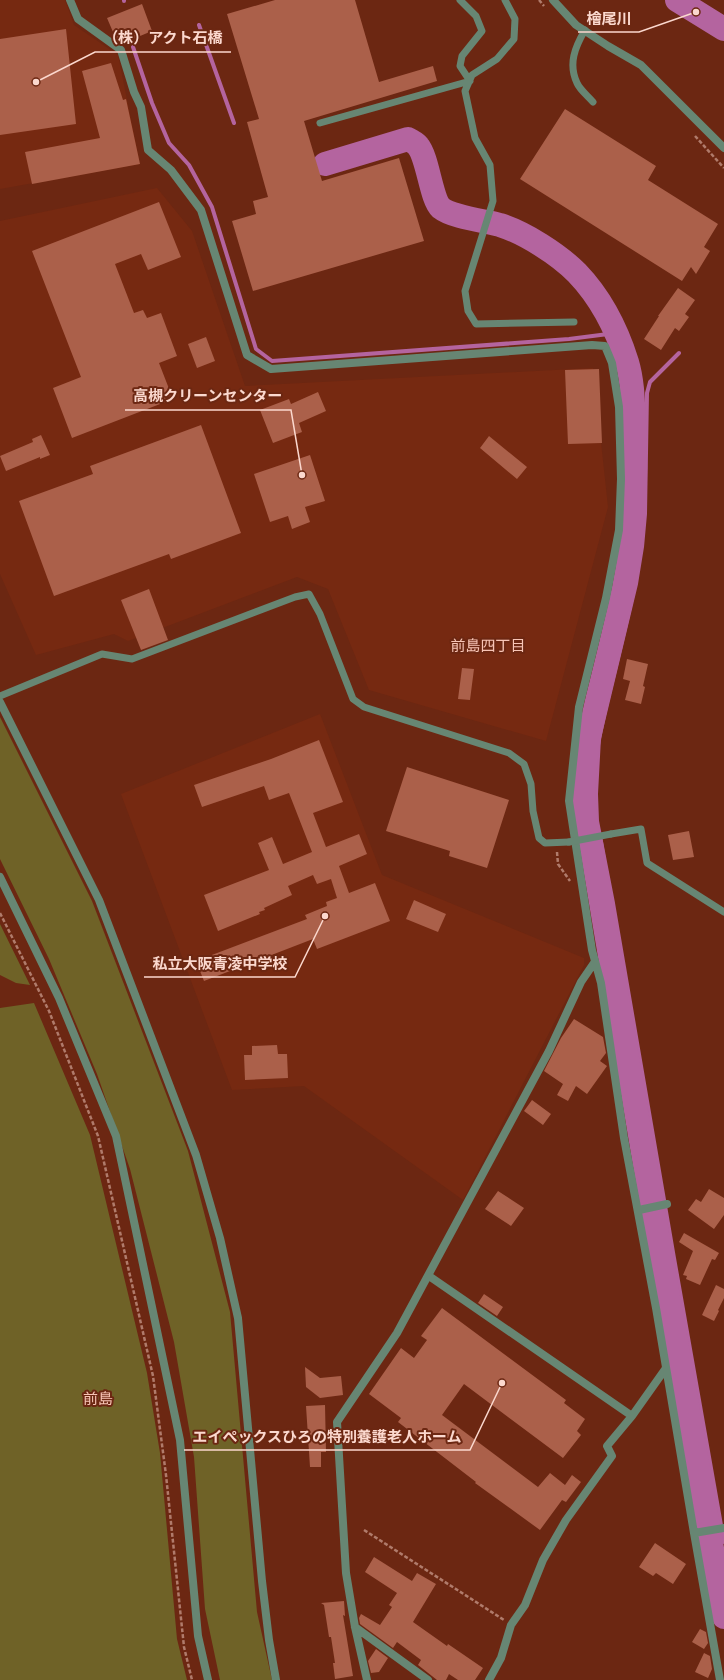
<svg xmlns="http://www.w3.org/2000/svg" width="724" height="1680" viewBox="0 0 724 1680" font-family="'Alegreya Sans','Noto Sans JP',sans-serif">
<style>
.built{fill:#762911}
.green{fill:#6f6227}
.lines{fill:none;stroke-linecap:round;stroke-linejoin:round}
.stream{stroke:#b4649f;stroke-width:4}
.river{stroke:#b4649f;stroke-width:24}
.building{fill:#ab604a}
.path{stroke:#b07b6b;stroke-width:2.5;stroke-dasharray:4 2;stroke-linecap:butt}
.service{stroke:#678673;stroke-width:7}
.minor{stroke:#678673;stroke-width:8}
.tertiary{stroke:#678673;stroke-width:8}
.service-bridge{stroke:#678673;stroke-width:7}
.labels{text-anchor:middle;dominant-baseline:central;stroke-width:4;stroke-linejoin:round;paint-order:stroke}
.neighbourhood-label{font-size:15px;fill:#f8c5b6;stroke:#6c2712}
.leader{fill:none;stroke:#fbd8ce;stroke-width:1.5}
.callout-dot{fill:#fbd8ce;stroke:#6c2712;stroke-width:1.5}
.callout-label{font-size:15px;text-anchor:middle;font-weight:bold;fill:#fbd8ce;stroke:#6c2712;stroke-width:4;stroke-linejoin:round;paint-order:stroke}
</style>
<rect width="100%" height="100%" fill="#6c2712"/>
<path class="built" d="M0 0H65L74 25 118 55 140 164 0 189Z
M157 188 192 231 245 386 593 368 608 507 546 741 369 690 328 589 297 577 128 641 114 634 36 655 0 574V221Z
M320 714 382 875 584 958V965L463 1200 304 1086 232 1090 121 794Z"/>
<path class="green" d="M0 717 92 901 188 1151 230 1312 257 1612 272 1680H220L205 1609 194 1457 174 1342 130 1169 97 1074 49 959 0 859Z
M0 924 30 985 16 983 0 975Z
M34 1003 90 1135 147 1373 160 1453 177 1639 187 1680H0V1008Z"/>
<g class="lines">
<path class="stream" d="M124 0V1
M199 25 234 123
M133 47 152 103 169 143 189 165 212 207 256 349 272 361 569 339 616 333
M679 353 650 382 647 393 645 514 642 547 636 584 599 738 596 794 597 821 613 903 674 1258 724 1542"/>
<path class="river" d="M677 0 724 29
M325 164 408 139C411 141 416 143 418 146 428 158 431 199 441 208 452 217 485 221 500 225 525 233 558 254 577 273 600 297 617 330 627 362 633 382 633 404 634 424 637 480 635 533 624 588 616 624 607 661 598 697 589 735 580 776 585 815 586 825 589 834 591 843L645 1165 724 1617"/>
</g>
<path class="building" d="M275 0H355L379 82 433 66 437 81 304 121 322 181 399 158 424 241 253 291 232 221 256 214 253 201 268 197 247 122 259 119 227 14Z
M142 4 152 31 121 44 116 39 107 18Z
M66 29 76 124 0 135V39Z
M111 63 123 100 126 99 140 164 32 184 25 152 100 138 82 71Z
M565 109 656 166 648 180 718 224 704 247 710 251 696 274 691 267 682 281 520 179Z
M159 202 181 257 148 270 141 254 115 264 134 313 143 310 147 318 161 313 177 356 159 363 173 399 72 438 53 388 81 377 32 251Z
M678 288 695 300 685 314 689 317 679 331 675 328 661 350 644 339 659 316H658Z
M206 337 215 361 197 368 188 344Z
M599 369 602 443 568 444 565 370Z
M318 392 326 411 299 423 302 432 273 443 260 410 289 399 291 404Z
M201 425 241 533 171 559 169 554 54 596 19 501 93 474 90 466Z
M41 435 50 455 40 459V457L6 471 0 456 33 442 32 439Z
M489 436 527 467 517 479 480 448Z
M310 455 325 501 305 507 310 522 292 529 288 516 270 522 254 474Z
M149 589 168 640 141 650 121 600Z
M627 659 648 664 643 686 645 687 641 704 625 700 630 681 623 679Z
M462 668 474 669 470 700 458 699Z
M319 740 343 802 313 813 326 847 359 834 367 854 339 866 349 893 375 883 390 921 317 949 313 939 204 981 196 961 307 919 305 915 327 906 326 902 337 898 331 879 317 884 313 875 288 886 292 895 264 908 265 910 259 912 260 914 218 931 204 895 269 870 258 843 272 837 283 864 312 852 289 793 269 800 264 786 202 807 194 785 271 759Z
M407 767 509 800 487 868 449 856 450 851 386 831Z
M689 831 694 857 673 860 668 835Z
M414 900 446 914 438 932 406 919Z
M574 1019 603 1037 606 1053 600 1061 607 1066 587 1094 576 1086 568 1101 557 1095 563 1084 544 1071 561 1038Z
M277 1045 278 1054H287L288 1078 245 1080 244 1055H252V1046Z
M532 1100 551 1114 543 1125 524 1111Z
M709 1189 724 1198V1215L714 1229 688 1210 696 1199 701 1202Z
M498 1191 524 1208 511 1226 485 1209Z
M684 1233 719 1253 715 1260 712 1259 700 1285 686 1279 687 1276 683 1275 693 1251 679 1242Z
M716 1285 724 1289V1298L718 1310 719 1311 714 1321 702 1315Z
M484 1294 503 1307 497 1316 478 1303Z
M442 1308 566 1400 564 1403 585 1419 577 1431 581 1435 563 1458 464 1384 442 1415 538 1487 550 1473 565 1485 572 1475 581 1482 566 1502 562 1500 540 1530 475 1483 476 1482 398 1422 401 1418 369 1394 401 1348 414 1358 427 1340 421 1336Z
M305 1367 320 1378 341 1376 343 1395 320 1398 306 1387Z
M325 1405 326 1452H321V1467H310L306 1406Z
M655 1543 686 1564 673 1584 656 1573 653 1576 639 1567Z
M374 1557 412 1581 417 1573 436 1584 413 1622 447 1646 448 1644 483 1668 475 1680H458L449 1674 446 1680H437L418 1665 421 1660 397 1642 393 1648 360 1624 359 1618 361 1614 380 1625 392 1607 389 1605 397 1593 365 1572Z
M344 1601 345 1616 343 1615 353 1676 335 1679 333 1663H335L331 1637H329L324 1605 321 1603Z
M700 1629 706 1632 708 1643 704 1649 692 1642Z
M376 1649 388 1658 379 1672 371 1673 368 1661Z
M704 1653 710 1656 712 1669 708 1678 695 1672Z"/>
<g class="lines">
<path class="path" d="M539 0 544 6
M695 136 724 168
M557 852 558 864 570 881
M0 913 49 1011 98 1136 153 1376 166 1475 184 1647 192 1680
M364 1530 504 1620"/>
<path class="service" d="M505 0 515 19 514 39 497 59 472 75 465 91 475 138 490 165 493 201 465 291 468 311 476 324 574 322
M585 30C575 47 568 64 577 83 580 90 588 96 593 102
M320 123 470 81 460 66 462 56 482 31 476 16 460 0
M0 696 102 654 132 659 295 597 309 594 320 614 353 699 364 707 509 753 524 764 531 784 533 811 539 838 545 843 569 842
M611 834 641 829 647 863 724 912"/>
<path class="minor" d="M70 0 78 19 121 50 134 92 141 107 148 150 171 170 201 210 247 355 271 369 592 345 605 346 612 363 619 407 621 479 619 530 606 598 579 707 569 801 592 950 601 983 624 1138 656 1308 694 1533 720 1680
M0 702 99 900 196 1155 220 1238 238 1318 262 1581 269 1640 276 1680
M0 877 59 998 116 1136 180 1440 198 1636 208 1680
M639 1210 667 1204
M429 1276 632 1416
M694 1533 724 1528
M355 1627 428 1680
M367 1680 355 1627 346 1573 337 1422 397 1333 549 1051 581 982 594 963
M489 1680 501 1658 511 1625 525 1605 543 1560 566 1520 612 1456 607 1446 632 1416 666 1368"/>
<path class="tertiary" d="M553 0 576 25 608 46 641 65 724 148"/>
<path class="service-bridge" d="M569 842 611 834"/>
</g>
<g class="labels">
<g class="neighbourhood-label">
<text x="488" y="646">前島四丁目</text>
<text x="98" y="1399">前島</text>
</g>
</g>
<path class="leader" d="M696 12L639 32H578M36 82L95 52H231M302 475L291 410H125M325 916L295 977H144M502 1383L470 1450H184"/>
<g class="callout-dot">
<circle cx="696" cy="12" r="4"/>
<circle cx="36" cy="82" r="4"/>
<circle cx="302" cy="475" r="4"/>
<circle cx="325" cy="916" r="4"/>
<circle cx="502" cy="1383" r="4"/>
</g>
<g class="callout-label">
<text x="609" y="24">檜尾川</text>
<text x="163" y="43">（株）アクト石橋</text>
<text x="208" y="401">高槻クリーンセンター</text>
<text x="220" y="969">私立大阪青凌中学校</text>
<text x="327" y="1442">エイぺックスひろの特別養護老人ホーム</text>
</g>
</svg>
